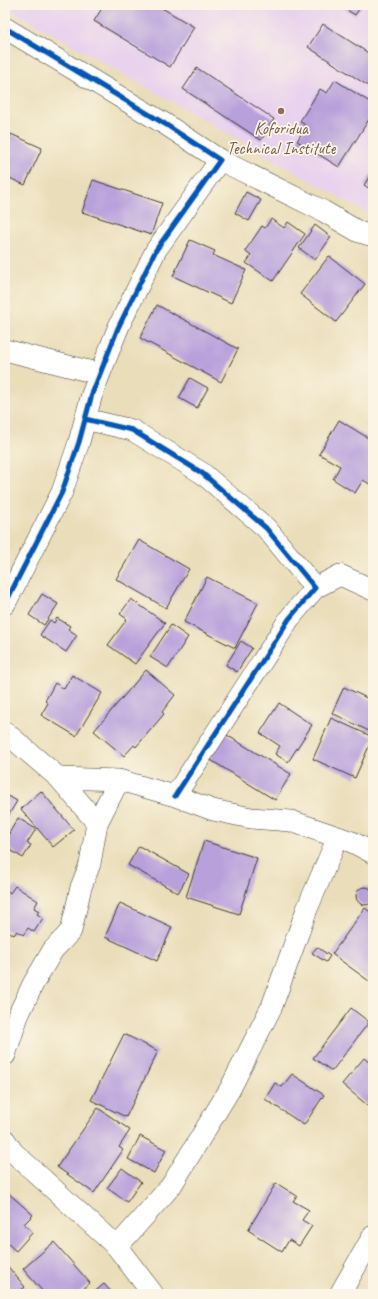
<svg xmlns="http://www.w3.org/2000/svg" width="378" height="1299" viewBox="0 0 378 1299" font-family="Caveat,sans-serif">
<style>
.built{fill:#e8d2ee}
.building{fill:#b8a0db}
.lines{fill:none;stroke-linecap:round;stroke-linejoin:round}
.minor-casing{stroke:#3b3934;stroke-width:22}
.minor{stroke:#fff;stroke-width:21}
.cycleway-casing{stroke:#fcf5e5;stroke-width:8}
.cycleway{stroke:#0057b8;stroke-width:5}
.education-dot{fill:#8d6e63;stroke:#fcf5e5;stroke-width:1.5}
.labels{text-anchor:middle;dominant-baseline:central;stroke-width:3.5;stroke-linejoin:round;paint-order:stroke}
.education-label{font-size:17px;fill:#785e54;stroke:#fcf5e5}
</style>
<rect width="100%" height="100%" fill="#fcf5e5"/>
<filter id="ink" filterUnits="userSpaceOnUse"><feTurbulence type="fractalNoise" baseFrequency=".025" numOctaves="2"/><feDisplacementMap in="SourceGraphic" scale="8" xChannelSelector="R" yChannelSelector="G"/><feConvolveMatrix kernelMatrix="1 2 1 2 8 2 1 2 1" color-interpolation-filters="sRGB"/></filter>
<filter id="wash" filterUnits="userSpaceOnUse"><feTurbulence type="fractalNoise" baseFrequency=".012" numOctaves="4" result="noise"/><feDisplacementMap in="SourceGraphic" scale="16" xChannelSelector="R" yChannelSelector="G"/><feGaussianBlur stdDeviation="0.9" result="paint"/><feColorMatrix in="noise" values="0 0 0 0 0 0 0 0 0 0 0 0 0 0 0 0 0 1.4 0 .05"/><feComposite in="paint" operator="in"/></filter>
<g filter="url(#wash)">
<rect width="100%" height="100%" fill="#eadeba"/>
<path class="built" d="M5 5H373V216L5 7Z"/>
<g id="blocks">
<path class="building" d="M104 5H157L194 27 170 67 94 21Z
M339 5H362L355 15Z
M323 24 373 56V89L308 47Z
M197 68 274 119 261 140 183 89Z
M335 80 373 104V113L339 167 297 141 306 126 300 121 320 89 327 93Z
M11 134 42 148 25 185 5 176V148Z
M373 171V191L364 185Z
M93 180 162 203 151 235 82 212Z
M246 192 261 200 249 221 235 213Z
M271 219 284 228 288 222 305 234 273 281 246 263 251 256 245 251 262 226 265 228Z
M315 225 331 237 315 260 299 248Z
M190 240 215 251 213 255 246 270 231 303 173 276Z
M329 256 365 284 336 322 300 294Z
M157 305 238 349 221 382 140 338Z
M190 378 208 388 197 408 179 398Z
M339 420 373 441V486L363 480 355 493 333 479 340 466 319 454Z
M139 540 189 569 166 608 116 579Z
M207 577 258 603 235 648 184 622Z
M42 594 58 604 44 625 29 615Z
M131 599 165 623 135 664 108 645 127 619 120 614Z
M57 618 70 626 68 629 77 635 66 652 40 635 50 620 54 623Z
M171 625 188 637 168 668 150 657Z
M241 641 252 648 237 672 226 665Z
M146 670 175 695 162 712 164 714 136 747 134 745 124 756 94 731Z
M72 675 102 693 76 736 41 715 48 703 45 701 55 683 64 689Z
M344 687 373 701V733L332 713Z
M279 703 312 725 288 762 275 754 280 746 260 733Z
M331 718 373 737 355 778 313 759Z
M225 734 291 774 275 800 209 759Z
M41 791 74 830 53 847 21 809Z
M5 794 17 801 5 821Z
M18 818 36 829 27 843 31 845 23 858 5 847V840Z
M204 841 257 858 239 914 186 897Z
M139 846 189 874 178 893 128 865Z
M15 886 38 901 34 908 39 911 37 914 43 918 34 932 28 928 23 935 17 931 14 935 5 929V889L10 893Z
M356 896a9 9 0 1 1 18 0a9 9 0 1 1-18 0Z
M120 903 172 927 157 961 105 937Z
M365 908 373 914V984L332 954Z
M317 947 330 956 326 962 312 953Z
M351 1008 369 1022 332 1071 313 1058Z
M124 1034 158 1051 126 1117 91 1100Z
M364 1058 373 1066V1110L342 1084Z
M292 1074 324 1095 304 1125 265 1099 275 1083 282 1087Z
M98 1108 130 1130 119 1147 123 1150 94 1193 57 1167Z
M140 1136 166 1150 154 1173 128 1159Z
M122 1168 141 1182 127 1202 107 1188Z
M276 1183 297 1196 293 1201 309 1210 302 1220 312 1226 299 1246 289 1240 282 1252 248 1230Z
M5 1190 33 1215 24 1224 33 1232 16 1251 5 1241Z
M54 1242 90 1283 77 1294H45L23 1269Z
M5 1263 25 1287 17 1294H5Z
M104 1284 113 1294H92Z"/>
</g>
</g>
<g filter="url(#ink)">
<use href="#blocks" fill-opacity="0" stroke="#3b3934" stroke-width="1"/>
<g class="lines">
<g class="minor-casing">
<path id="minor" d="M5 28 165 124 220 160 156 250 118 328 92 394 79 442 62 492 5 604
M220 160 323 211 359 232 373 236
M5 350 100 374
M85 419 132 430 202 473 266 528 315 588 289 619 276 640 175 796
M315 588 340 575 373 590
M5 732 59 778 97 823 90 864 81 887 71 931 53 950 33 984 18 1016 5 1055
M59 778 119 780
M97 823 119 780 175 796 213 810 251 818 291 821 352 842 373 853
M5 1140 13 1152 117 1247 153 1294
M117 1247 171 1186 230 1089 272 1006 307 909 338 837
M340 1294 373 1236"/>
</g>
<use href="#minor" class="minor"/>
<g class="cycleway-casing">
<path id="cycleway" d="M5 28 165 124 220 160 156 250 118 328 92 394 79 442 62 492 5 604
M85 419 132 430 202 473 266 528 315 588 289 619 276 640 175 796"/>
</g>
<use href="#cycleway" class="cycleway"/>
</g>
</g>
<circle class="education-dot" cx="281" cy="111" r="4"/>
<g class="labels">
<g class="education-label">
<text x="281" y="128">Koforidua<tspan x="281" dy="20">Technical Institute</tspan></text>
</g>
</g>
<rect width="378" height="1299" fill="none" stroke="#fcf5e5" stroke-width="20"/>
</svg>
